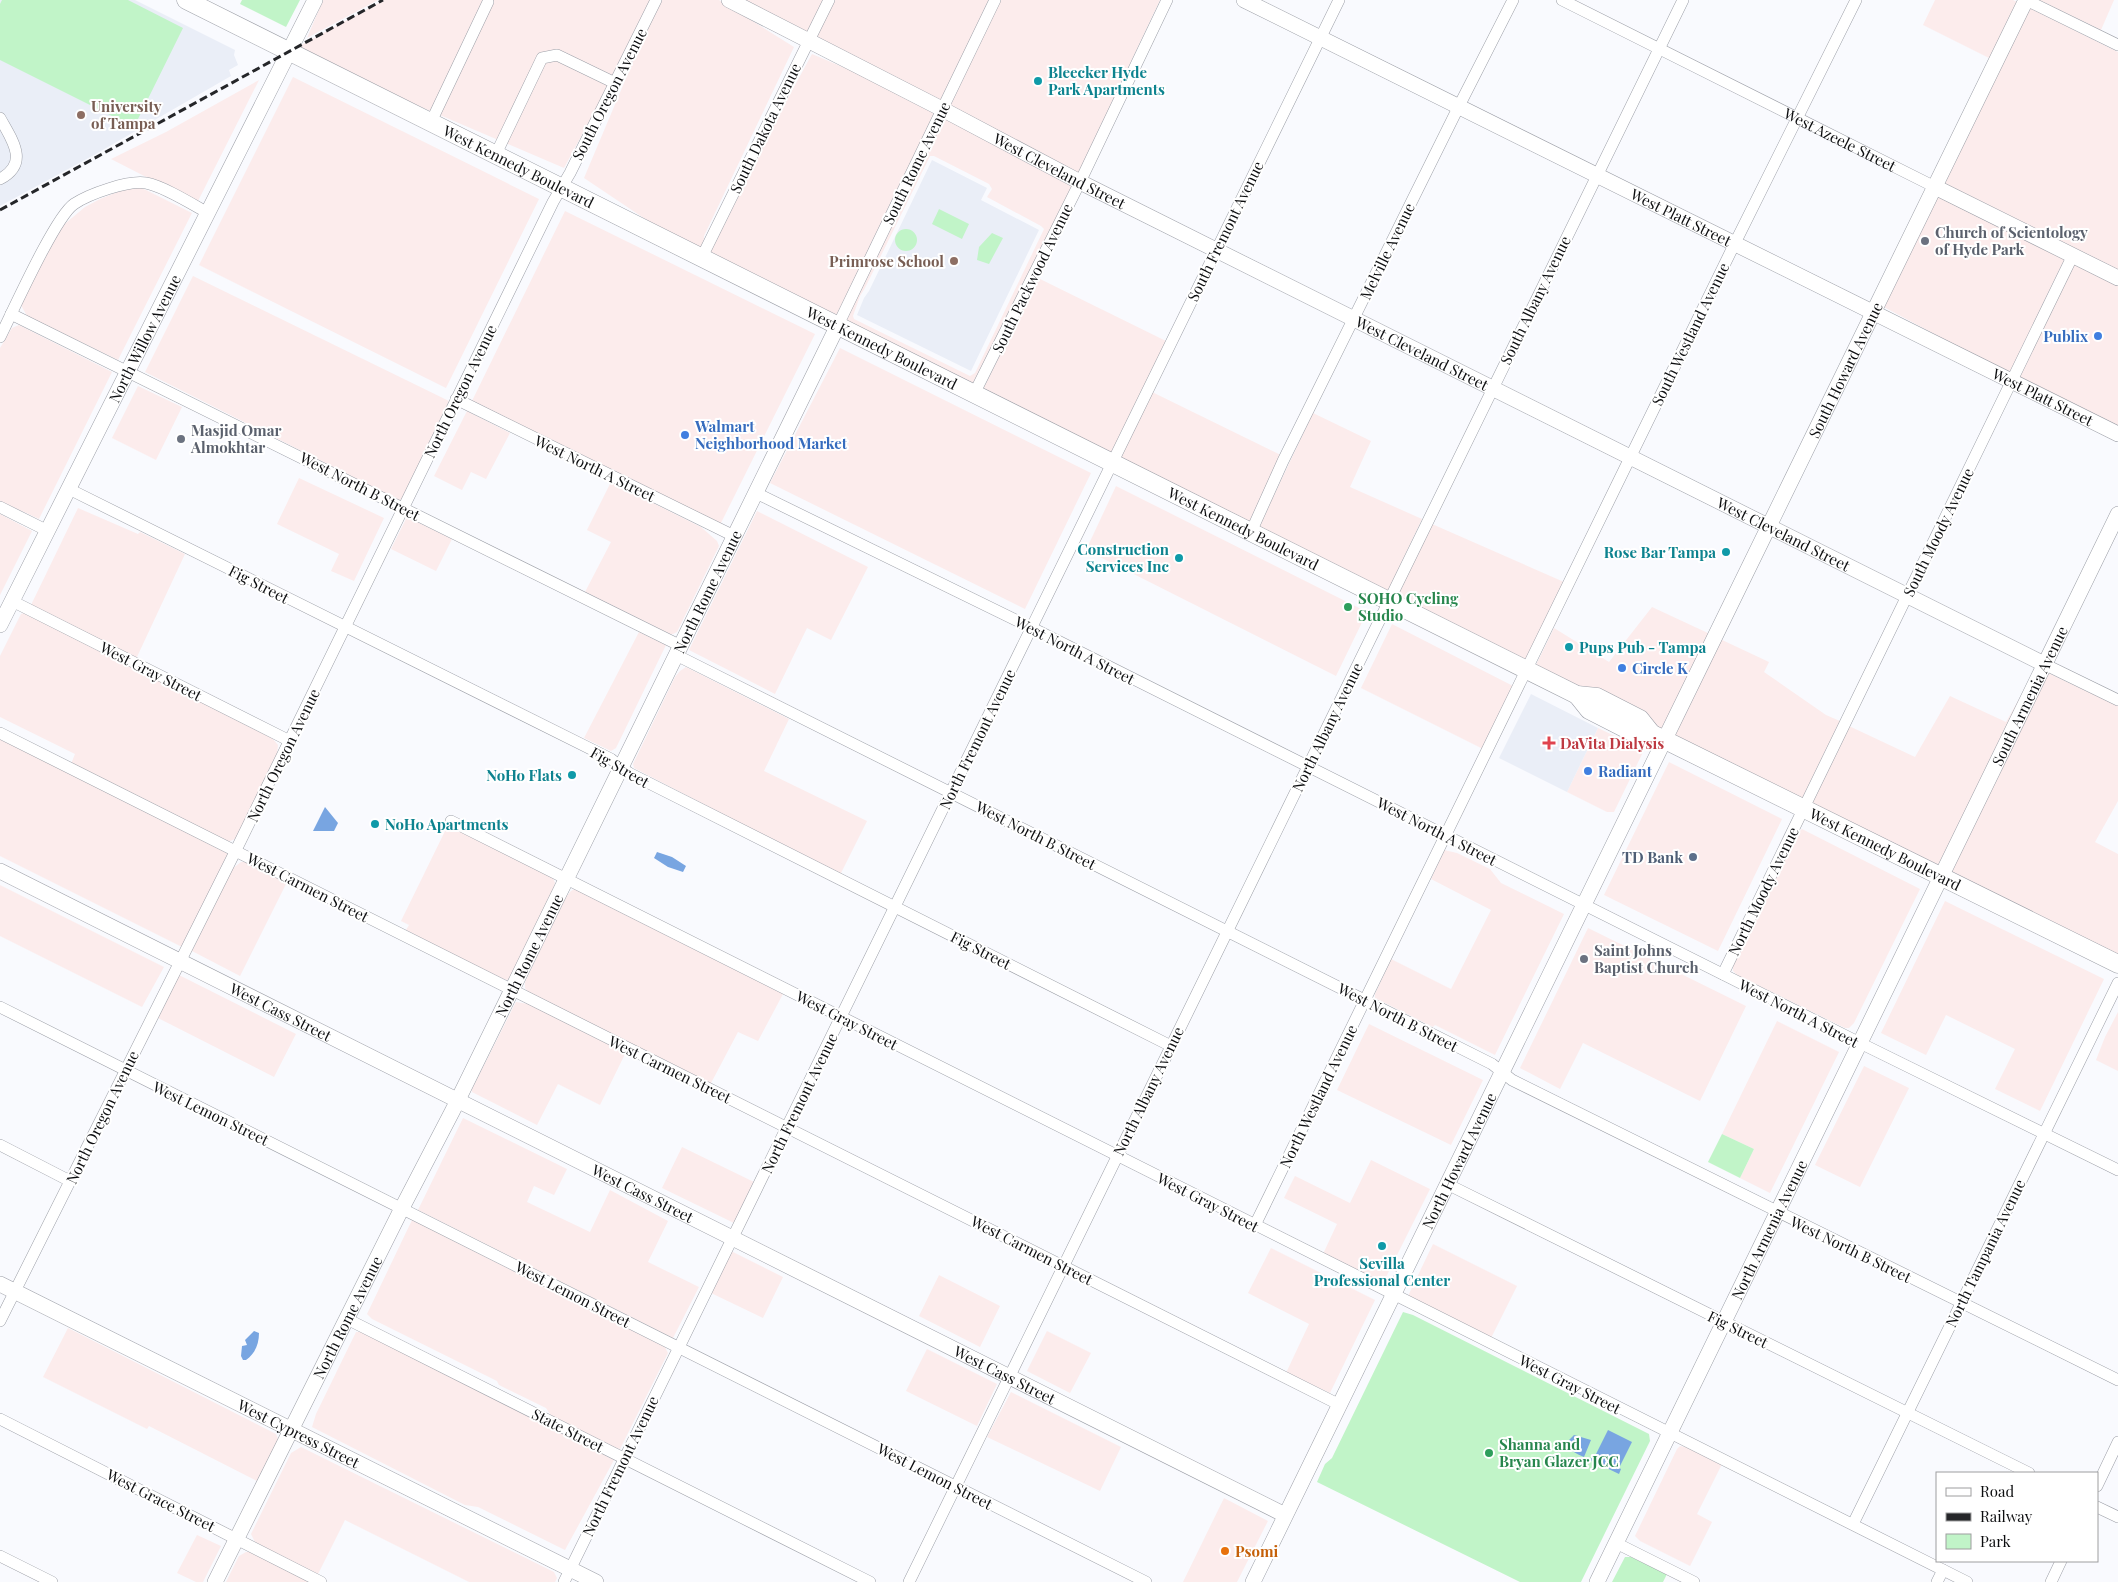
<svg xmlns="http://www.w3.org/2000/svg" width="2118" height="1582" viewBox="0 0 2118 1582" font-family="'Playfair Display',serif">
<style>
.commercial{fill:#fcecec;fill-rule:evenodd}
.built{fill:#eaeef7}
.green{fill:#c1f4c8}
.water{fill:#78a5e1}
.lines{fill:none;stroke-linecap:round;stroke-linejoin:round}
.street-casing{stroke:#9c9fa7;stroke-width:12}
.secondary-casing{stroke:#9c9fa7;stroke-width:16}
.primary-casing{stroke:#9c9fa7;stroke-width:19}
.street{stroke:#fff;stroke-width:11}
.secondary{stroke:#fff;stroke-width:15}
.primary{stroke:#fff;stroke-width:18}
.rail{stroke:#252629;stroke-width:3;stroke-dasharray:8 4;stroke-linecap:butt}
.culture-dot{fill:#0f9aa8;stroke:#fff;stroke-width:2}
.education-dot{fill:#8d6e63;stroke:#fff;stroke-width:2}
.worship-dot{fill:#6b7280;stroke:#fff;stroke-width:2}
.shop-dot{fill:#3f7fe0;stroke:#fff;stroke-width:2}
.leisure-dot{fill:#2e9e5b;stroke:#fff;stroke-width:2}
.health-dot{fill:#e0444e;stroke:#fff;stroke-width:2}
.service-dot{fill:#5c6f8a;stroke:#fff;stroke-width:2}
.food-dot{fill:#e8710a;stroke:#fff;stroke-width:2}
.labels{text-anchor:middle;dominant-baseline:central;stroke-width:4;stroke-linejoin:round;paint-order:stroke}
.culture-label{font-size:15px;font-weight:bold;fill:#0d838f;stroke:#fff;text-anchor:start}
.street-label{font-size:15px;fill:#0c0d0f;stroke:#fff}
.education-label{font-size:15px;font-weight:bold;fill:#785e54;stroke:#fff;text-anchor:start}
.worship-label{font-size:15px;font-weight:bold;fill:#5b616d;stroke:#fff;text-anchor:start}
.shop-label{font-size:15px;font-weight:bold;fill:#366cbe;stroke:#fff;text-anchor:start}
.leisure-label{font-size:15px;font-weight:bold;fill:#27864d;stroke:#fff;text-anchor:start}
.health-label{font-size:15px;font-weight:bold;fill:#be3a42;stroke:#fff;text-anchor:start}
.service-label{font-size:15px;font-weight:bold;fill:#4e5e75;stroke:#fff;text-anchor:end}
.food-label{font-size:15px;font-weight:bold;fill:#c56008;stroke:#fff;text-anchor:start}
</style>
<rect width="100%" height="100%" fill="#f9fafe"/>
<path class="commercial" d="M323 0H378L307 38Z
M384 0H655L564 168 290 51Z
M659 0H719L794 47 704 236 703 256 716 241 783 107 812 54 942 109 838 325 702 257 584 178Z
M742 0H824L807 33Z
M835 0H989L940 101 816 38Z
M1001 0H1160L1078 174 950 106Z
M1935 0H2013L2019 3 1991 59 1923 25Z
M2039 0H2114L2101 30Z
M2028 7 2118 52V272L1943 184Z
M293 77 539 199 446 388 199 265Z
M259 80 198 201 150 179 111 159 166 132Z
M945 116 1073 185 972 386 845 322ZM930 156H934L989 184 992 189 987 197 1041 226 1044 229 975 373 970 376 854 319 853 316 860 296 865 288Z
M140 187 192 213 118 360 27 316 22 307V302L61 227 85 207 100 199 125 189Z
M1938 194 2065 258 2009 374 1882 306Z
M565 211 815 334 720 525 472 401Z
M2075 263 2118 285V428L2018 379Z
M193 276 449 401 402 499 399 500 391 496 145 372Z
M1038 278 1166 341 1111 455 982 391Z
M19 325 112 372 39 519 0 501V348L12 328Z
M840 348 1091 473 1025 609 770 483Z
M138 386 182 407 156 460 112 438Z
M1148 390 1287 458 1251 532 1113 463Z
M467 411 510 433 486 479 471 472 462 490 434 476Z
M1313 413 1371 441 1350 487 1422 519 1387 593 1258 529Z
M299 478 384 518 354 581 331 571 339 554 277 524Z
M611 482 701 527 717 541 719 546 677 632 673 634H670L585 592 611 542 587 530Z
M1116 486 1367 612 1336 676 1086 550Z
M78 508 138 534 140 532 185 554 136 659 31 605Z
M757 511 868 567 831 640 807 628 775 694 689 650Z
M0 514 32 531 0 595Z
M407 517 452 539 436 571 391 549Z
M1432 524 1564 582 1525 662 1396 598Z
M1652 607 1710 634 1663 732 1535 667 1554 628 1609 662Z
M24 613 272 738 278 745 277 754 237 838 228 842 71 764 75 754 0 717V656L21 614Z
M1392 624 1513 686 1483 749 1361 688Z
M639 632 666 645 616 748 611 751 584 738Z
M1720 639 1769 662 1764 672 1826 715 1840 721 1801 801 1672 737Z
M686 667 789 719 764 771 867 821 840 875 634 768 633 764 675 677 680 671Z
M2036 669 1939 870 1810 806 1849 726 1915 757 1950 696 2006 722Z
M2046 672 2118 706V801L2095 842 2118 854V958L1948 875Z
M1598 728 1644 750 1614 812H1607L1567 792Z
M0 738 227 852 228 855 182 947 0 856Z
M1669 762 1782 819 1718 951 1604 895Z
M448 825 553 878 555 883 553 890 510 978 507 980 496 977 406 930 409 925 401 921Z
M1802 829 1920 889 1854 1023 1849 1028H1845L1737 975 1733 971V966L1755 915 1798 833Z
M1444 850 1457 853 1490 869 1501 883 1564 914 1495 1055 1435 1025 1433 1027 1375 998V994L1391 959 1451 989 1491 910 1431 879Z
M241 862H246L287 882 240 976 192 951 232 869Z
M0 885 164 967 142 1007 0 936Z
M576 888 783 994 758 1041 738 1032 710 1085 529 993 525 988V982L566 897 571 891Z
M1945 901 2104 979 2040 1111 1995 1089 2015 1049 1946 1015 1926 1055 1881 1033Z
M1588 928 1746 1006 1700 1101 1583 1043 1560 1089 1520 1068Z
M179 975 296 1034 274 1077 158 1018Z
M516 1002 529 1004 626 1052 600 1105 558 1084 537 1125 472 1092V1089Z
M2118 1012V1071L2096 1060 2105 1037Z
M1777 1021 1839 1052 1770 1193 1740 1178 1754 1149 1722 1134Z
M1369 1024 1483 1080 1451 1145 1337 1090Z
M1864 1066 1909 1088 1860 1187 1815 1165Z
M463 1118 567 1169 554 1195 534 1186 527 1202 590 1232 610 1190 668 1221 648 1262 699 1287 673 1338 418 1210Z
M682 1147 754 1182 734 1223 662 1188Z
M1371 1160 1430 1189 1383 1283 1323 1254 1337 1224 1284 1198 1295 1176 1350 1203Z
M412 1220 665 1347 668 1353 620 1449 612 1447 552 1417 546 1408 499 1385 497 1381 372 1319 367 1314Z
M1433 1244 1517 1286 1491 1338 1408 1296Z
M1271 1248 1375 1300 1330 1393 1286 1373 1309 1324 1248 1293Z
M731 1251 783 1277 763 1318 711 1293Z
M939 1275 1000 1306 980 1347 919 1316Z
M68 1328 276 1434 278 1439 257 1481 149 1426 147 1429 43 1377Z
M1047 1331 1091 1353 1070 1393 1027 1371Z
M356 1332H362L614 1460 565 1550 478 1507 465 1505 312 1427 316 1414Z
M927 1349 997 1384 977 1426 906 1391Z
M1011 1392 1121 1447 1100 1491 987 1437Z
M1680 1446 1686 1447 1722 1464 1697 1514 1712 1522 1690 1566 1640 1541 1635 1536 1677 1449Z
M301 1447 554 1572 557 1578 555 1582H469L345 1520 318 1574 256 1544 251 1534 291 1453Z
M1224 1498 1268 1521 1237 1582H1183Z
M197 1535 221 1546 203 1582H196L177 1573Z
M246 1552H251L312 1582H226L239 1556Z"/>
<path class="built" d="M0 0H135L235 50 234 55 238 65 229 70 231 76 94 155 0 206Z
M932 160 987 188 981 200 1039 230 971 371 857 315 864 298 869 291Z
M1531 694 1598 728 1567 792 1499 758Z"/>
<path class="green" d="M2 0H128L183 28 138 119 128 124 0 60V4Z
M242 0H300L286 27 240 4Z
M939 209 969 224 962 239 932 224Z
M895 240a11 11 0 1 1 22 0a11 11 0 1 1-22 0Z
M992 233 1003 238 989 264 977 260 979 247Z
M1722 1134 1754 1149 1740 1178 1708 1162Z
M1403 1312 1413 1315 1649 1434 1650 1441 1581 1582H1520L1317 1482 1325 1464 1332 1458Z
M1625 1557H1631L1667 1574 1663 1582H1612Z"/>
<path class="water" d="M325 807 338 823 334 831H313Z
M657 852 672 857 686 866 683 872 668 867 654 858Z
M254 1331 259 1333C259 1344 255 1354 246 1360H243L241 1356 242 1346 247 1345 245 1340Z
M1608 1430 1632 1442 1619 1468 1621 1469 1619 1474 1590 1460 1593 1456H1595Z
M1574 1435 1591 1440 1584 1457C1576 1453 1567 1451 1568 1441Z"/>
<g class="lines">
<g class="street-casing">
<g id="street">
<path id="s1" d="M1562 0 1935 187"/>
<path d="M2026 0 2118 45"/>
<path d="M0 118C12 140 30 163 0 179"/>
<path d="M431 122 488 2"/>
<path d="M496 154 542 58 557 55 615 83"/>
<path d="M702 257 829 0"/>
<path d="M11 314 681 646"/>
<path d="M838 325 995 0"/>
<path d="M0 337C13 311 55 217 74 204 89 194 128 180 146 183 163 186 192 204 208 213"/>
<path d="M974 394 1080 182 1167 0"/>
<path d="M456 399 734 536"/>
<path d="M69 489 611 759 629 773 1171 1046"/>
<path d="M756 493 1032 628 1860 1043 2118 1170"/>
<path d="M0 507 48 531"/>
<path d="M1251 532 1283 461 1458 108 1513 0"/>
<path d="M12 601 290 741"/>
<path d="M676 655 1492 1064 1512 1080 2118 1380"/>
<path d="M2044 664 2118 700"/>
<path d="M0 733 1340 1405"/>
<path d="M451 821 1967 1582"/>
<path d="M1723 974 2073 255"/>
<path d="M0 1007 1146 1582"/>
<path d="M0 1145 70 1181"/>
<path d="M1447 1184 2029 1473"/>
<path d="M1255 1225 1734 245 1856 0"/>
<path d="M347 1319 870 1582"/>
<path d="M0 1321 236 850 553 202 570 173 656 0"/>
<path d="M0 1419 321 1582"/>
<path d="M2097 1486 2118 1442"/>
<path d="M2097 1507 2118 1517"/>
<path d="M1853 1524 2118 983"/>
<path d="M1616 1543 1694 1582"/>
<path d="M0 1556 52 1582"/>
<path d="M564 1582 1339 0"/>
<path d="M909 1582 1683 0"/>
<path d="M1937 1582 1943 1570"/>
<path d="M2051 1582 2061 1561"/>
</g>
</g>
<g class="secondary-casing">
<g id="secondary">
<path id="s2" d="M729 0 942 109 1080 182 2044 664"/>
<path id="s3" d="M1244 0 2118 434"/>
<path d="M1935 187 2118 278"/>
<path id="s4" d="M0 625 315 0"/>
<path id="s5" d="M0 871 1285 1515"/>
<path id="s6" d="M0 1284 596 1582"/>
<path id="s7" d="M215 1582 402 1208 453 1110 838 325"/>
<path id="s8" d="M1253 1582 2026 0"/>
<path id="s9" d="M1597 1582 2118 514"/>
</g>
</g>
<g class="primary-casing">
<g id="primary">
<path id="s10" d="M186 0 1577 695 1597 697 1640 719 1652 734"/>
<path id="s11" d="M1577 695 1589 710 1634 733 1652 734 1665 740 2118 964"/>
</g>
</g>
<use href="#street" class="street"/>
<use href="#secondary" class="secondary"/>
<use href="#primary" class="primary"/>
<path class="rail" d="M0 210 383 0"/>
</g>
<g class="culture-dot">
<circle cx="1038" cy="81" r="5"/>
<circle cx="1726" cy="552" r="5"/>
<circle cx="1179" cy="558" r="5"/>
<circle cx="1569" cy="647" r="5"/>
<circle cx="572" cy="775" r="5"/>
<circle cx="375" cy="824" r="5"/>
<circle cx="1382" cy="1246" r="5"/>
</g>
<g class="education-dot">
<circle cx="81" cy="115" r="5"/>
<circle cx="954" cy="261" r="5"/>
</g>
<g class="worship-dot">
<circle cx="1925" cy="241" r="5"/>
<circle cx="181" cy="439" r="5"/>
<circle cx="1584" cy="959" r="5"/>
</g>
<g class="shop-dot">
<circle cx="2098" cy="336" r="5"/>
<circle cx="685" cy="435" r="5"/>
<circle cx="1622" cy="668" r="5"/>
<circle cx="1588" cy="771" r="5"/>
</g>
<g class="leisure-dot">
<circle cx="1348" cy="607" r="5"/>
<circle cx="1489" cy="1453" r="5"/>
</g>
<path class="health-dot" d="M1546.5 735.5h5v5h5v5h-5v5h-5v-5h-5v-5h5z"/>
<circle class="service-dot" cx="1693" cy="857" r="5"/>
<circle class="food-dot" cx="1225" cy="1551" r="5"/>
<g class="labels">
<g class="culture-label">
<text x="1048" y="72">Bleecker Hyde<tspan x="1048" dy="17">Park Apartments</tspan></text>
<text x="1169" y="549" text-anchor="end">Construction<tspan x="1169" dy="17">Services Inc</tspan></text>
<text x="1716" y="552" text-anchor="end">Rose Bar Tampa</text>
<text x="1579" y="647">Pups Pub - Tampa</text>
<text x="562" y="775" text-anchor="end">NoHo Flats</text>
<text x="385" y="824">NoHo Apartments</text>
<text x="1382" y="1263" text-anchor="middle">Sevilla<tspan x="1382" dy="17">Professional Center</tspan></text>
</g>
<g class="street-label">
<text transform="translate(609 94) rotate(-63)">South Oregon Avenue</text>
<text transform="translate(765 128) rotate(-64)">South Dakota Avenue</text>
<text stroke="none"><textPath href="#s1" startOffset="311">West Azeele Street</textPath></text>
<text transform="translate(916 163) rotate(-64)">South Rome Avenue</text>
<text stroke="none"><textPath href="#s10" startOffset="372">West Kennedy Boulevard</textPath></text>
<text stroke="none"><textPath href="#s2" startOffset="372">West Cleveland Street</textPath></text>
<text stroke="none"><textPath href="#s3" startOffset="488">West Platt Street</textPath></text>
<text transform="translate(1225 231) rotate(-64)">South Fremont Avenue</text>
<text transform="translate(1387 251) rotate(-64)">Melville Avenue</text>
<text transform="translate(1032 278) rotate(-64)">South Packwood Avenue</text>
<text transform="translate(1535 300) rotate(-64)">South Albany Avenue</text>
<text transform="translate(1690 334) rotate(-64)">South Westland Avenue</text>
<text stroke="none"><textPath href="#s4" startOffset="321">North Willow Avenue</textPath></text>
<text stroke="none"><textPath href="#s10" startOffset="778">West Kennedy Boulevard</textPath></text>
<text stroke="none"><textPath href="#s2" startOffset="778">West Cleveland Street</textPath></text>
<text stroke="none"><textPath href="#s8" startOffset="1349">South Howard Avenue</textPath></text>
<text transform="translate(460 391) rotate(-64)">North Oregon Avenue</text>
<text stroke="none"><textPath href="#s3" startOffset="892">West Platt Street</textPath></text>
<text transform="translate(595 468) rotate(26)">West North A Street</text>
<text transform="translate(360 486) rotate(27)">West North B Street</text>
<text stroke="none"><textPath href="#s10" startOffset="1182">West Kennedy Boulevard</textPath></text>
<text transform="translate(1938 532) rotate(-64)">South Moody Avenue</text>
<text stroke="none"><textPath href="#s2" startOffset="1182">West Cleveland Street</textPath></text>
<text transform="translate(259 584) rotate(27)">Fig Street</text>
<text stroke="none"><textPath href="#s7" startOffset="1106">North Rome Avenue</textPath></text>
<text transform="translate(1075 650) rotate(27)">West North A Street</text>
<text transform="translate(151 671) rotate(27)">West Gray Street</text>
<text stroke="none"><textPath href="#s9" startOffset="986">South Armenia Avenue</textPath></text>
<text transform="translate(1327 727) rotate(-64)">North Albany Avenue</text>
<text transform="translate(977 739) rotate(-64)">North Fremont Avenue</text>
<text transform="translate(283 755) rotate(-64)">North Oregon Avenue</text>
<text transform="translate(620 767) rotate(30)">Fig Street</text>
<text transform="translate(1437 831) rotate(27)">West North A Street</text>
<text transform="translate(1036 835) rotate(27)">West North B Street</text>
<text stroke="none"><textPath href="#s11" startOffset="348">West Kennedy Boulevard</textPath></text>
<text transform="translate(308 887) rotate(27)">West Carmen Street</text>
<text transform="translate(1763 891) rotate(-64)">North Moody Avenue</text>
<text transform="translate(981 950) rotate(27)">Fig Street</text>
<text stroke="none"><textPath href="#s7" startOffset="701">North Rome Avenue</textPath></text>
<text stroke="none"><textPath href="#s5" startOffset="314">West Cass Street</textPath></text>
<text transform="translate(1799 1013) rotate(27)">West North A Street</text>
<text transform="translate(1398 1017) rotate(27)">West North B Street</text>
<text transform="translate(847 1020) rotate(27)">West Gray Street</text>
<text transform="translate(670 1069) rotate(26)">West Carmen Street</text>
<text transform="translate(1148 1091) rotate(-64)">North Albany Avenue</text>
<text transform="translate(1318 1096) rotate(-64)">North Westland Avenue</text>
<text transform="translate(799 1103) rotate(-64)">North Fremont Avenue</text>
<text transform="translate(211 1113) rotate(26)">West Lemon Street</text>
<text transform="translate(102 1117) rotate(-64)">North Oregon Avenue</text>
<text stroke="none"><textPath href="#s8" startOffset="469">North Howard Avenue</textPath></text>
<text stroke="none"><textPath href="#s5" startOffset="719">West Cass Street</textPath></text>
<text transform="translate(1208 1202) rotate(27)">West Gray Street</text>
<text stroke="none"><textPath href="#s9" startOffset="392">North Armenia Avenue</textPath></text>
<text transform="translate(1851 1249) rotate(26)">West North B Street</text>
<text transform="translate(1032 1250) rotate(27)">West Carmen Street</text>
<text transform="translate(1985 1253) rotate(-64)">North Tampania Avenue</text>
<text transform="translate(573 1294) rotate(27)">West Lemon Street</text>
<text stroke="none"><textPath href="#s7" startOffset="296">North Rome Avenue</textPath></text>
<text transform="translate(1738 1329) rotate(26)">Fig Street</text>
<text stroke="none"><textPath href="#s5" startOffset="1124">West Cass Street</textPath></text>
<text transform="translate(1570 1384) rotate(27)">West Gray Street</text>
<text transform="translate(568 1430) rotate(27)">State Street</text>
<text stroke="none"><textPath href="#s6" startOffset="334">West Cypress Street</textPath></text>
<text transform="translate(620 1466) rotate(-64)">North Fremont Avenue</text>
<text transform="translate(935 1476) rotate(27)">West Lemon Street</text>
<text transform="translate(161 1500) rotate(27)">West Grace Street</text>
</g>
<g class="education-label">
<text x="91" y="106">University<tspan x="91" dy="17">of Tampa</tspan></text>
<text x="944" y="261" text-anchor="end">Primrose School</text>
</g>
<g class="worship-label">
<text x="1935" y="232">Church of Scientology<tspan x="1935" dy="17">of Hyde Park</tspan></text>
<text x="191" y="430">Masjid Omar<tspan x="191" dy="17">Almokhtar</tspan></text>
<text x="1594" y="950">Saint Johns<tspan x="1594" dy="17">Baptist Church</tspan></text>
</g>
<g class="shop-label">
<text x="2088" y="336" text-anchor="end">Publix</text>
<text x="695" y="426">Walmart<tspan x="695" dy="17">Neighborhood Market</tspan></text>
<text x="1632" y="668">Circle K</text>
<text x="1598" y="771">Radiant</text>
</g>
<g class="leisure-label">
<text x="1358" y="598">SOHO Cycling<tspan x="1358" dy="17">Studio</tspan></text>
<text x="1499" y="1444">Shanna and<tspan x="1499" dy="17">Bryan Glazer JCC</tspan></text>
</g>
<g class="health-label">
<text x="1560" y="743">DaVita Dialysis</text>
</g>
<g class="service-label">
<text x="1683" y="857">TD Bank</text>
</g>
<g class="food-label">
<text x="1235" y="1551">Psomi</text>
</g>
</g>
<rect x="1936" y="1472" width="162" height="90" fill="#ffffff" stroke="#9e9e9f"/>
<rect x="1946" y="1488" width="25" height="8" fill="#ffffff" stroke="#9e9e9f"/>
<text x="1980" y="1497" font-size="15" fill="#0c0d0f">Road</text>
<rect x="1946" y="1513" width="25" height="8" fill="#252629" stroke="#9e9e9f"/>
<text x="1980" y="1522" font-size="15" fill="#0c0d0f">Railway</text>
<rect x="1946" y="1534" width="25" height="15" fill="#c1f4c8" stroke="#9e9e9f"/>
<text x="1980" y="1547" font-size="15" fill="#0c0d0f">Park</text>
</svg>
